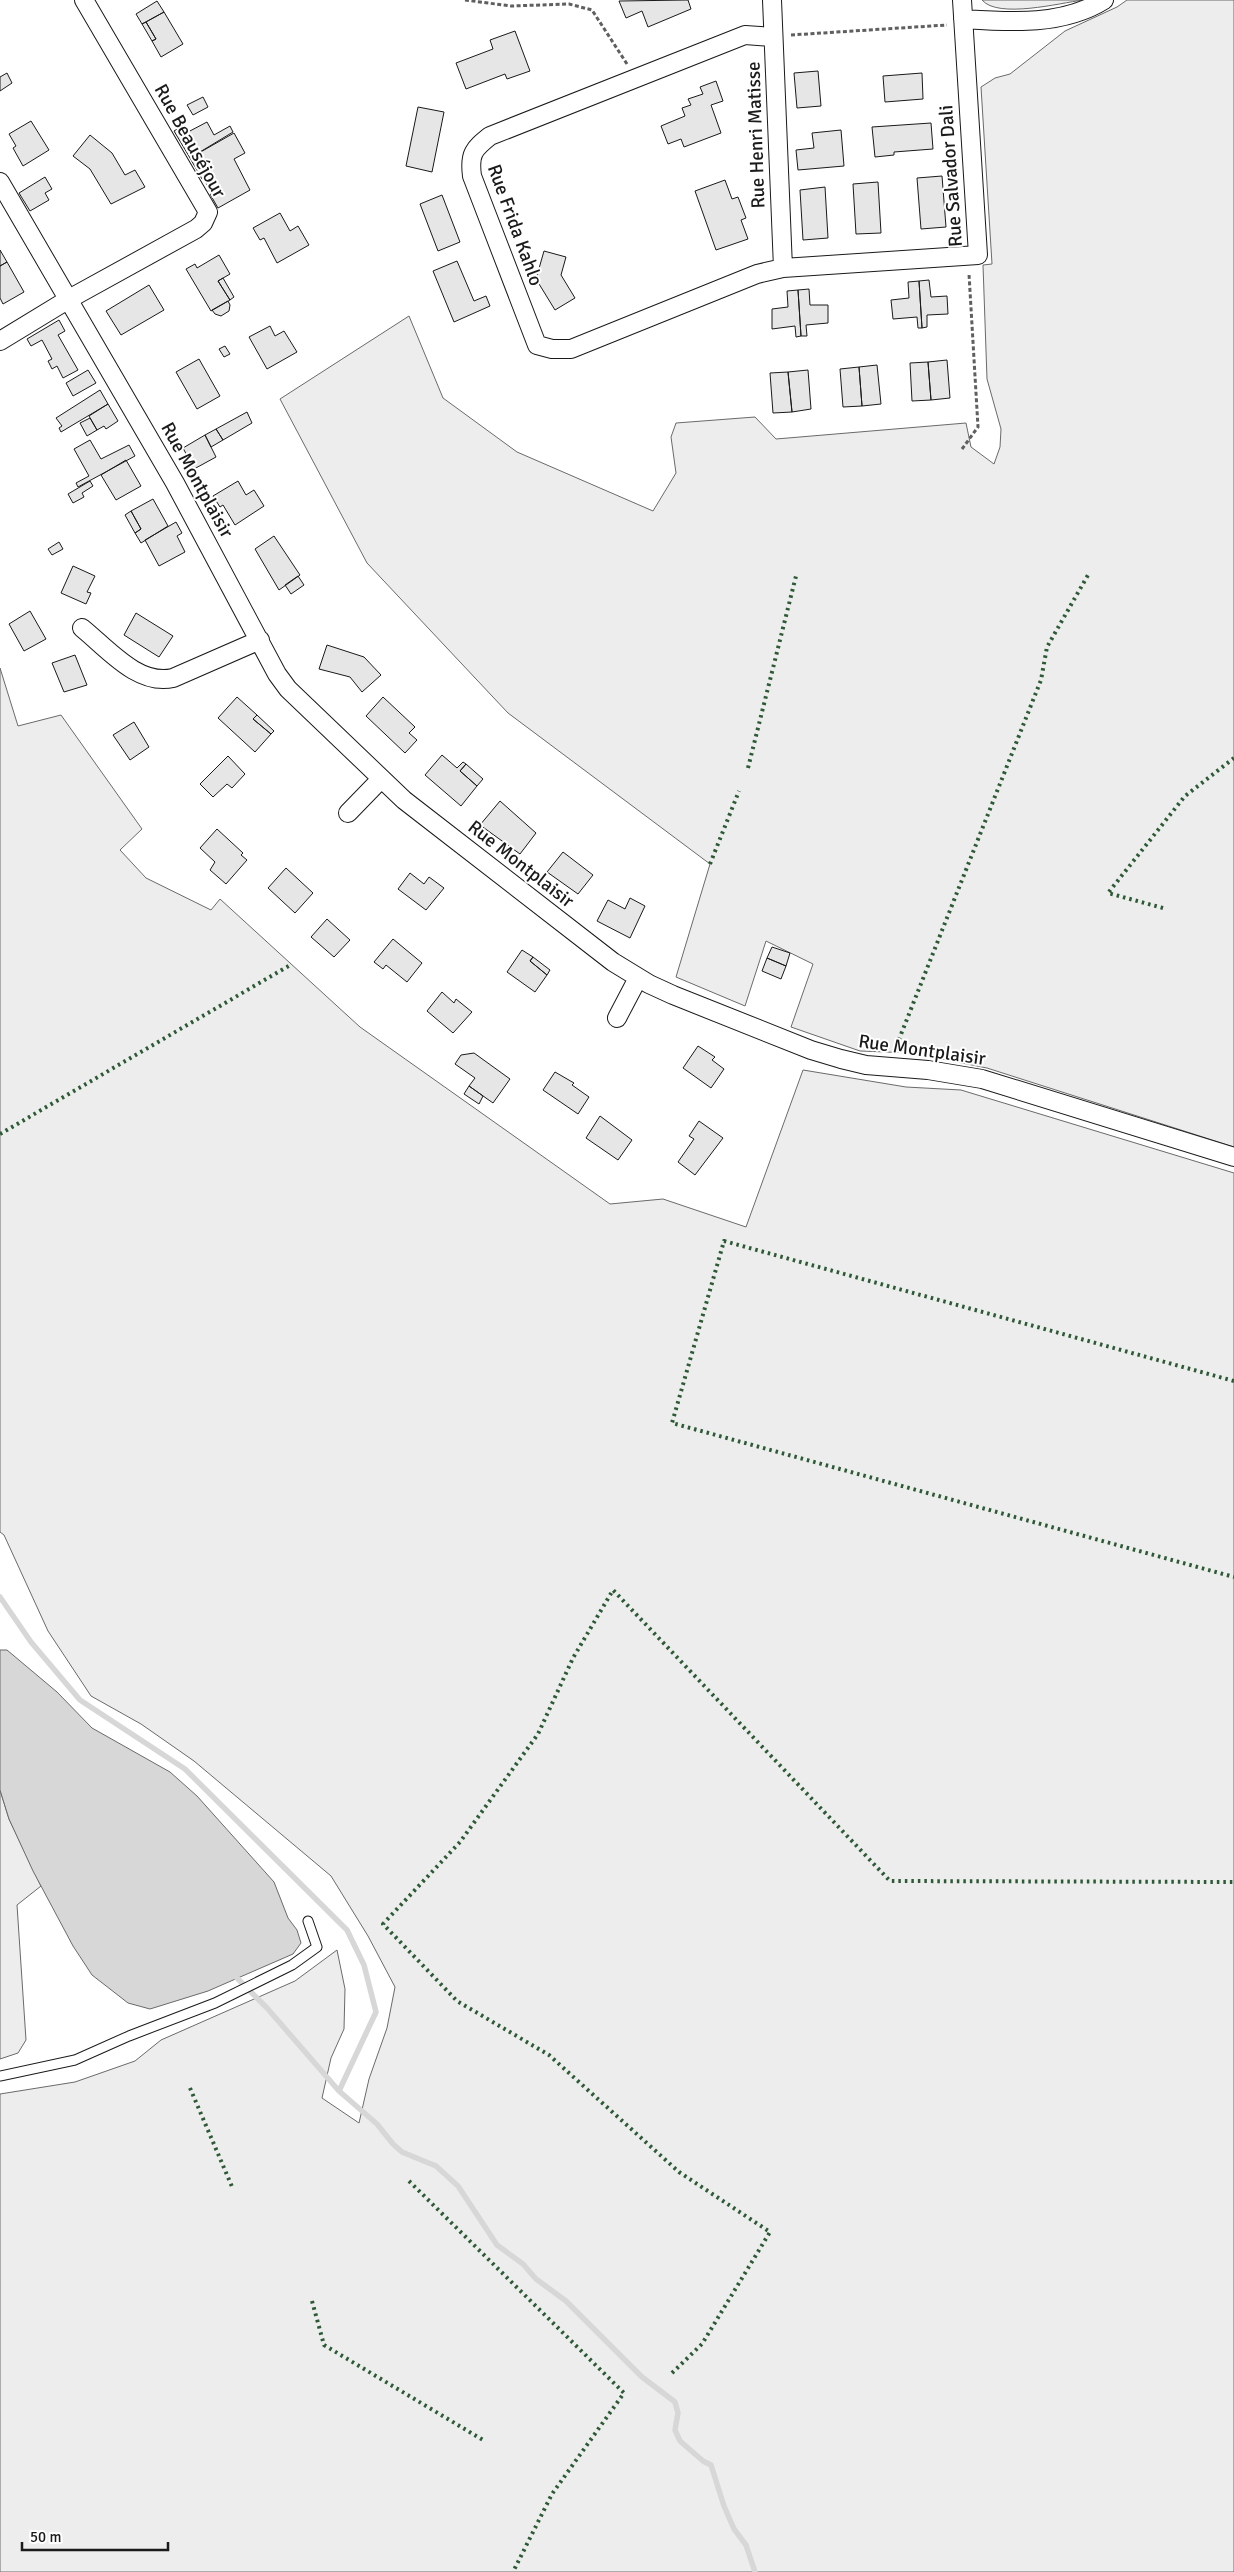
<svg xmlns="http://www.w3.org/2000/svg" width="1234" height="2572" viewBox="0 0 1234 2572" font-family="Signika,sans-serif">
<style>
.green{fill:#ededed;stroke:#6a6a6a}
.water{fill:#d7d7d7;stroke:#6a6a6a}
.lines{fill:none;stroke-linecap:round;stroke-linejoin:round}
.stream{stroke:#d7d7d7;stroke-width:5.5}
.building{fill:#e6e6e6;stroke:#1a1a1a}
.service-casing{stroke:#1a1a1a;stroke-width:11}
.minor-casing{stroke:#1a1a1a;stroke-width:20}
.path{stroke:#5f5f5f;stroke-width:3;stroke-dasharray:4 2.5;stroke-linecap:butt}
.service{stroke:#fff;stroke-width:9}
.minor{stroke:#fff;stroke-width:18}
.hedge{stroke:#2b5a34;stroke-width:4;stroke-dasharray:2.5 4;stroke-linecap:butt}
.labels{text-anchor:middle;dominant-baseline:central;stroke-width:4;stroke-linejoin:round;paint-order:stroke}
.street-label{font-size:19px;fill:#1a1a1a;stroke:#fff}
</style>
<rect width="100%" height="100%" fill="#fff"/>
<path class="green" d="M982 0H1083C1060 3 998 19 982 0Z
M1127 0H1234V1147L987 1068 912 1053 860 1051 791 1027 813 964 766 941 745 1006 676 977 710 864 508 713 367 563 280 399 409 316 443 398 517 452 653 511 676 473 671 437 676 423 755 417 776 439 966 423 971 447 994 464 1000 447 1001 429 987 379 983 265 992 264 981 87 995 78 1010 74 1065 31 1117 7Z
M0 668 18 726 61 715 142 829 120 850 146 878 211 910 220 899 360 1027 610 1204 663 1199 746 1227 803 1070 906 1087 961 1090 1234 1173V2572H0V2094L75 2082 135 2061 161 2040 295 1981 337 1950 345 1989 344 2029 331 2058 322 2098 359 2123 369 2079 387 2028 395 1987 368 1936 331 1876 194 1761 141 1724 91 1696 48 1631 4 1535 0 1532Z
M0 1790 9 1819 41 1886 17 1905 26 2040 18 2053 0 2059Z"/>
<path class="water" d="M0 1650H7L57 1692 92 1728 170 1772 197 1796 274 1882 288 1918 297 1930 301 1943 293 1954 208 1991 150 2009 128 2003 92 1975 73 1946 33 1871 9 1819 0 1790Z"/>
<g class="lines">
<path class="stream" d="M0 1597 31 1642 80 1700 185 1769 347 1930 364 1965 376 2012 339 2091
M233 1974 267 2008 339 2091 377 2124 393 2144 402 2152 436 2166 458 2186 497 2245 523 2264 536 2279 566 2301 642 2377 675 2402 678 2413 675 2430 680 2441 703 2461 711 2465 724 2506 734 2529 746 2545 755 2572"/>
</g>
<path class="building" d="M688 0 691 9 648 27 642 11 626 18 619 1Z
M157 1 164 12 142 24 136 14Z
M164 12 183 44 161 57 152 41 156 39 146 22Z
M146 22 156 39 152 41 142 24Z
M515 31 530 71 507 79 505 74 466 89 456 63 493 49 490 40Z
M818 71 821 106 797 108 794 73Z
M7 73 12 83 0 91V77Z
M922 73 923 99 885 102 883 76Z
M716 81 723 101 711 105 721 133 684 147 681 139 668 144 661 126 685 116 682 108 691 105 688 99 703 94 700 87Z
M203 97 208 107 193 115 187 105Z
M418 107 444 112 432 172 406 166Z
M31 121 49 150 23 166 13 148 16 146 9 134Z
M207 122 214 135 230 126 233 132 190 158 174 131 184 125 188 132Z
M931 123 933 149 894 152V155L875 157 872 127Z
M841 130 844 166 798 170 796 150 814 148 812 133Z
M234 133 245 153 234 159 250 190 218 208 210 194 216 191 208 175 202 179 190 158Z
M90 135 112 153 125 175 135 170 145 187 111 204 90 169 73 156Z
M208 175 216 191 212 193 203 178Z
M942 176 946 227 921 229 917 178Z
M45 177 52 189 45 193 49 200 30 211 19 193Z
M725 180 732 199 738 197 746 218 741 220 748 239 716 250 695 191Z
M878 182 881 233 856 234 853 184Z
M825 187 828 238 803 240 800 190Z
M442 195 460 242 438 251 420 204Z
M280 213 290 231 298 226 309 245 277 263 264 238 260 240 253 228Z
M0 250 7 262 0 266Z
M544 251 566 257 561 275 575 298 555 310 536 279Z
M219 255 230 274 218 281 230 300 211 311 186 269 195 264 197 268Z
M457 261 474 301 486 296 490 306 454 322 433 271Z
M7 262 24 292 3 304 0 298V266Z
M223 278 234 297 230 300 218 281Z
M929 280 931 297 947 296 948 314 927 315V327L922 328 919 281Z
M919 281 922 328H918L917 317 893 319 891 300 909 298 908 282Z
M149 285 164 310 121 335 106 311Z
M809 289 810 305H828V323L806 325 807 336H801L798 290Z
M798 290 801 336 796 337 795 326 772 329V309L788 307 787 291Z
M228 301 230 305 229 311 221 316 215 314 212 310Z
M59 320 65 331 58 335 78 370 63 378 57 366 52 369 48 361 52 359 42 340 31 346 27 339Z
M270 326 275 336 284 331 297 352 267 369 249 337Z
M225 346 230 354 224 357 219 349Z
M199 359 220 396 197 409 176 372Z
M947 360 950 398 931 400 928 362Z
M928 362 931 400 912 401 910 363Z
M877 365 881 404 862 406 859 367Z
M859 367 862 406 843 407 840 369Z
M88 370 96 383 73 396 66 383Z
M808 370 811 409 792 412 788 372Z
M788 372 792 412 773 413 770 373Z
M100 390 108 404 61 432 59 428 62 426 56 418Z
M108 404 118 421 106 429 104 426 97 430 89 416Z
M247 412 252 423 223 440 216 429Z
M90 418 97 430 87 436 80 423Z
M216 429 223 440 211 447 205 435Z
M205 435 216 457 194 469 183 448Z
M90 440 101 459 129 445 135 456 78 487 76 483 89 476 74 449Z
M126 460 141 486 116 500 101 475Z
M90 481 93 486 82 493 84 497 73 503 68 494Z
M238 481 246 495 254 490 264 506 235 525 223 505 220 507 213 496Z
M153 499 168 526 141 543 135 533 141 529 131 511Z
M131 511 141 529 135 533 125 515Z
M176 522 182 533 177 536 185 552 159 566 145 540Z
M274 536 300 575 279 590 255 549Z
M59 542 63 549 52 555 48 549Z
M73 566 95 576 87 592 91 593 86 604 61 593Z
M298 576 304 585 291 594 285 585Z
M30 611 46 639 24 651 9 624Z
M136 613 173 636 159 657 124 635Z
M327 645 364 657 381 675 362 692 350 677 319 669Z
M75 655 87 685 64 692 52 663Z
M237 697 257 715 253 719 271 734 255 752 218 718Z
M383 697 415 727 409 733 417 740 405 753 366 716Z
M257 715 274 731 271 734 253 719Z
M134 722 149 747 130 760 113 735Z
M442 755 457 768 463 762 466 764 460 771 477 786 461 806 425 775Z
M228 756 245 774 232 788 227 784 213 797 200 784Z
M466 764 483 779 477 786 460 771Z
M500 801 536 833 520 854 480 825Z
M217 829 243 853 241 855 247 860 226 884 210 870 215 862 200 848Z
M563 852 593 875 578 894 547 872Z
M286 868 313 893 295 913 268 888Z
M410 873 424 884 429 877 444 888 426 910 398 889Z
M630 898 645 906 630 938 597 921 608 900 625 909Z
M327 919 350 940 334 957 311 937Z
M393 939 422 963 407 982 386 965 383 969 374 962Z
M772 947 790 953 786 966 767 958Z
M522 950 533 957 530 961 547 975 535 992 507 972Z
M533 957 550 970 547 975 530 961Z
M767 958 786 966 781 979 762 971Z
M442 992 454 1003 456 999 472 1012 453 1033 427 1011Z
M698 1046 715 1057 712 1060 724 1069 711 1088 683 1068Z
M474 1053 510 1079 493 1103 469 1086 475 1078 455 1064 461 1055Z
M555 1072 574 1083 572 1085 589 1097 578 1114 543 1090Z
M469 1086 483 1096 479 1104 464 1094Z
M600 1116 632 1140 618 1160 586 1138Z
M699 1121 723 1138 695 1175 678 1162 694 1139 689 1136Z"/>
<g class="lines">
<g class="service-casing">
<path id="service" d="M0 2076 75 2060 129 2036 215 2003 292 1965 317 1947 308 1921"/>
</g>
<g class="minor-casing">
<path id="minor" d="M772 0 783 268
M963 19C1010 22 1062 26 1104 0
M773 37 745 35 490 136C474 149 469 153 472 176L537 345 552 349H571L757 274 783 268 978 255 962 0
M0 182 175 483 277 674 288 689 404 800 613 962 649 984 673 995 811 1050 841 1059 866 1065 928 1070 982 1079 1234 1157
M0 341 69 299 196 229 203 223 208 212 84 0
M82 628C108 649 138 686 173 678L260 640
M348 813 381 779
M617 1018 638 978"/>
</g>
<path class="path" d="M465 0 511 6 569 4 592 10 627 64
M791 35 947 25
M962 449 978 427 969 274"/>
<use href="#service" class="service"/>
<use href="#minor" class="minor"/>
<path class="hedge" d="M748 768 796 576
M710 864 739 791
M1163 908 1108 893 1185 796 1234 758
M894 1052 1041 680 1047 647 1088 575
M0 1134 292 964
M1234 1381 724 1241 672 1423 1234 1577
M190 2088 233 2189
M409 2181 624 2393 552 2494 513 2572
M312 2301 324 2345 483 2440
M672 2373 702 2344 770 2232 679 2172 549 2055 457 2001 383 1924 460 1842 538 1734 573 1658 613 1590 890 1881 1234 1882"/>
</g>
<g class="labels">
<g class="street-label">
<text transform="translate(756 135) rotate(-92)">Rue Henri Matisse</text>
<text transform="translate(190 141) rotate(61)">Rue Beauséjour</text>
<text transform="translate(951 176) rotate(-94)">Rue Salvador Dali</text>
<text transform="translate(515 225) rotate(70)">Rue Frida Kahlo</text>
<text transform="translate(197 480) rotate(61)">Rue Montplaisir</text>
<text transform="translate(521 864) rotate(38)">Rue Montplaisir</text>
<text transform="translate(922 1050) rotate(8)">Rue Montplaisir</text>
</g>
</g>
<path d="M22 2542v8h146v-8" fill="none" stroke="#1a1a1a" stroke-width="2.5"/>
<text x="30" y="2542" font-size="15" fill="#1a1a1a" stroke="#ffffff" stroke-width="4" paint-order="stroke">50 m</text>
</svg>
